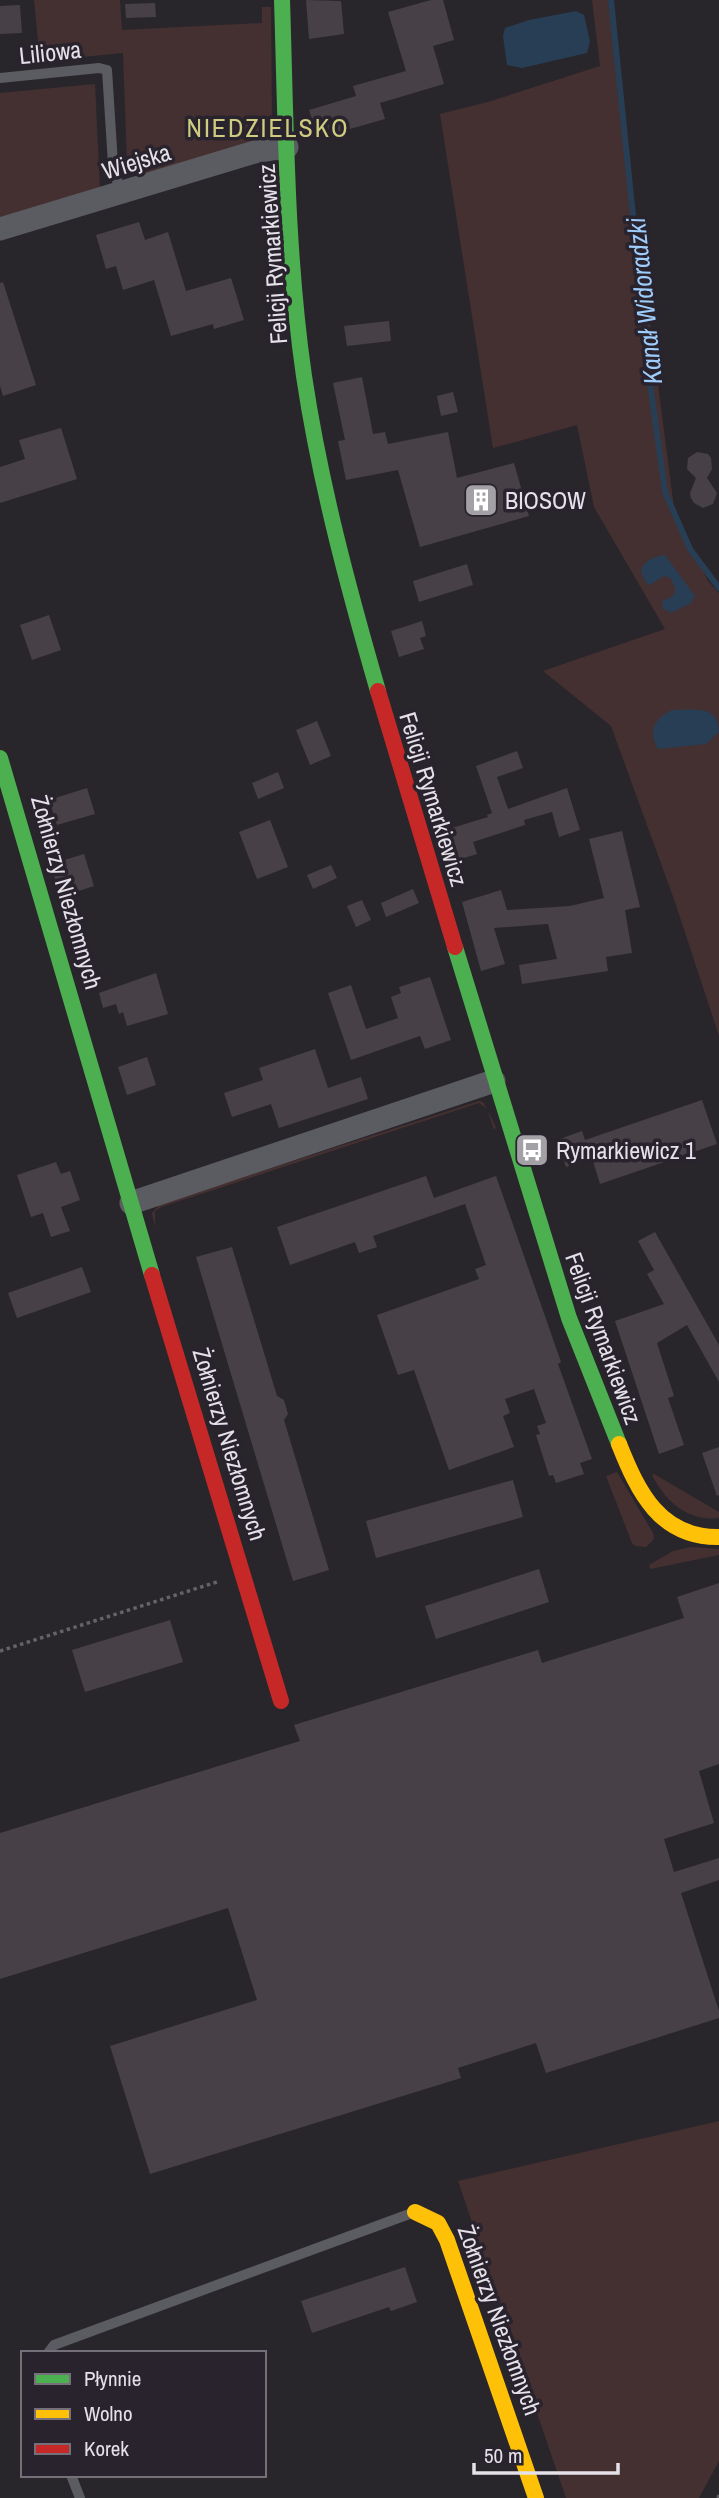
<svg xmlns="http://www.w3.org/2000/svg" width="719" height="2498" viewBox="0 0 719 2498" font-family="'Archivo Narrow',sans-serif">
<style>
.green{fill:#453031}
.water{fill:#273e54}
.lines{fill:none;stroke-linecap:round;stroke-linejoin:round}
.stream{stroke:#273e54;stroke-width:6}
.building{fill:#474046}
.path{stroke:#646368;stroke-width:3.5;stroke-dasharray:3.5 3.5;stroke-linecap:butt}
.lane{stroke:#5b5c61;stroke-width:10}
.street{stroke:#5b5c61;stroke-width:23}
.fast{stroke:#4caf50;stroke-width:16}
.slow{stroke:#ffc107;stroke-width:16}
.jam{stroke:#c62828;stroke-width:16}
.labels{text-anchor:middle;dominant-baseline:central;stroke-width:7;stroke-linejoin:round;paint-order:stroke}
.street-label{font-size:24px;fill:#e5e1e8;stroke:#29232e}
.poi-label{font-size:24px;fill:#e5e1e8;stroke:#29232e;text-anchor:start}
.neighbourhood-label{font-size:26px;letter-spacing:2px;fill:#cecc7e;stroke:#29232e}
.water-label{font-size:26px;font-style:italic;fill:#9eccfb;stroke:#29232e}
</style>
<rect width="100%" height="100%" fill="#29262b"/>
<path class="green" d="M34 0H120L122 30 262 23V7H271L272 129 261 139 142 178V172L127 161 123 53 40 61Z
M592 0H608L674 508 708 581 719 593V1036L675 902 611 726 543 671 665 629 594 507 577 425 493 448 440 114 488 102 600 66Z
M95 84 100 190 0 220V93Z
M479 1101 483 1102 496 1127 494 1130 487 1109 479 1103 161 1207 155 1211V1227L152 1213 160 1204Z
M617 1472 653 1533 654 1539 646 1547 635 1546 632 1543 606 1476Z
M654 1474 719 1512V1518C688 1522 665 1501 652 1475Z
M691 1547 719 1549V1555L650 1569 649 1565 673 1551Z
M719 2121V2461L699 2498H566L458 2181Z"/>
<path class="water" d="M576 11 584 15 590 41 587 53 522 68 507 65 503 36 505 28 529 20Z
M665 555 695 596 691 603 671 613 662 608 663 600C677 597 678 590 670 578L664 576 650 585 646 583 641 572C642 561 654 557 665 555Z
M672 710C693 710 719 704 719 732L706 744 658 749C647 731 655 718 672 710Z"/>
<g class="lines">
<path class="stream" d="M611 0 650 383 665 492 690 549 719 588"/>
</g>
<path class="building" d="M306 0 341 1 344 34 309 39Z
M431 0H443L454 40 433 46 444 84 380 103 385 119 318 138 309 110 356 96 353 86 406 71 388 12Z
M155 3 156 17 126 18 125 4Z
M20 5 22 33 0 34V6Z
M139 222 145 240 168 232 186 291 231 278 244 320 214 329 213 324 171 336 154 280 123 290 116 266 106 269 96 235Z
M3 282 36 385 3 396 0 386V283Z
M389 321 391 341 347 346 344 326Z
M362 377 373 434 385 432 388 444 448 432 457 478 514 463 529 516 420 547 398 470 346 480 338 441 345 440 333 383Z
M453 392 458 412 441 416 437 396Z
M61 428 77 479 0 503V467L25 459 19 440Z
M697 452 708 454 711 458 712 469 707 478 717 493 713 504 703 508 694 503 691 498 690 493 696 478 687 469 688 458Z
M467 564 473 585 419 602 413 581Z
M49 615 61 650 32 660 20 625Z
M422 621 426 636 420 638 424 649 399 657 391 631Z
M317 721 331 756 310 765 296 730Z
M517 751 523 768 497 777 508 809 567 788 580 830 559 837 552 812 524 820 525 825 473 842 477 854 451 862 442 831 488 817 487 815 492 813 476 766Z
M278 772 284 788 258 799 252 783Z
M87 788 95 814 57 825 49 800Z
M270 820 288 867 257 879 239 832Z
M622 831 640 907 625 910 632 953 606 957 608 971 522 984 519 965 557 959 548 924 494 928 505 964 481 971 462 902 501 890 507 910 570 906 604 898 589 839Z
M84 854 94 886 60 897 51 864Z
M331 865 337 878 313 889 307 875Z
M413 889 419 903 386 917 381 903Z
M362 900 371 920 356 927 347 906Z
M156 973 168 1014 127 1026 123 1012 119 1014 116 1004 103 1008 99 993Z
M430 977 451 1040 425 1049 420 1036 351 1060 328 993 351 985 366 1029 398 1018 391 997 401 993 399 987Z
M315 1049 328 1088 361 1077 368 1099 279 1128 271 1104 232 1117 224 1093 263 1080 259 1068Z
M147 1057 156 1085 127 1095 118 1067Z
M702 1100 717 1144 600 1184 592 1158 566 1167 557 1140 582 1131 585 1140Z
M56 1162 61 1174 70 1171 80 1200 61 1207 70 1231 51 1237 43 1213 31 1217 17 1175Z
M426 1176 434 1198 496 1176 561 1362 558 1364 592 1459 580 1463 584 1474 556 1483 553 1475 549 1476 536 1435 540 1434 537 1426 546 1423 534 1389 505 1399 510 1413 503 1416 514 1447 449 1470 414 1370 398 1375 377 1315 479 1279 475 1269 486 1265 465 1204 373 1236 377 1247 359 1253 355 1242 290 1265 277 1227Z
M655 1232 719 1345V1382L687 1325 657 1343 674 1396 668 1398 684 1445 659 1454 615 1321 664 1304 647 1274 654 1270 638 1241Z
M232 1247 277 1396 284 1400 288 1414 284 1420 329 1570 293 1581 196 1257Z
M82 1267 91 1292 17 1318 8 1293Z
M719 1447V1495L717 1496 702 1453Z
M513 1480 523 1517 376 1558 366 1521Z
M539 1569 549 1602 436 1639 425 1606Z
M719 1583V1764L699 1771 714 1823 664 1839 674 1872 719 1858V1880L681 1893 719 2011V2018L546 2073 536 2043 458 2068 461 2078 150 2174 110 2046 257 2000 228 1908 0 1979V1833L300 1741 294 1725 538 1650 542 1663 684 1618 677 1597Z
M170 1620 183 1662 85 1692 72 1650Z
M405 2267 417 2302 391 2311 389 2307 312 2333 301 2301Z"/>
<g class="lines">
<path class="path" d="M0 1651 220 1581
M718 2498 719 2495"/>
<path class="lane" d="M0 78 99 68 107 70 113 164 120 193
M48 2353 54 2345 412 2213
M71 2475 80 2498"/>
<path class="street" d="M0 229 258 151 287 147
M131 1203 494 1081"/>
<path class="fast" d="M282 0C286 125 286 252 304 376 320 483 348 587 378 691
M0 758 152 1275
M455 947 569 1318 619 1444"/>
<path class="slow" d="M619 1444C638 1492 660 1538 719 1537
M415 2212 438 2223 447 2240 536 2498"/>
<path class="jam" d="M378 691 455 947
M152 1275 281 1701"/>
</g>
<defs>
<g id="building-square" transform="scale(1.75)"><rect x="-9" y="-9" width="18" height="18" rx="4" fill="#a3a0a6" stroke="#29232e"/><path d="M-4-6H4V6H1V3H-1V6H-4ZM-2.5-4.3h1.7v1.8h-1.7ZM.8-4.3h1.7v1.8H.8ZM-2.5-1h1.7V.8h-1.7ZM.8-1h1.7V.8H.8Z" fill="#fff"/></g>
<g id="bus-square" transform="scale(1.75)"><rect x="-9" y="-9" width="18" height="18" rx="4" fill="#a3a0a6" stroke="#29232e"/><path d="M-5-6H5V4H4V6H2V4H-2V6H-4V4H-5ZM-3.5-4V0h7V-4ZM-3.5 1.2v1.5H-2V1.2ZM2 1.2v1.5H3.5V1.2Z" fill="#fff"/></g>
</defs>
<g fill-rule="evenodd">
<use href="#building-square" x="481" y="500"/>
<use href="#bus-square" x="532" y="1150"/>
</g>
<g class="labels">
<g class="street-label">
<text transform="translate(50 52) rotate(-6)">Liliowa</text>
<text transform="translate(136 161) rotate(-17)">Wiejska</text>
<text transform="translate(272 254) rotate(-94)">Felicji Rymarkiewicz</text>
<text transform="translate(434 799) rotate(73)">Felicji Rymarkiewicz</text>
<text transform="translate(67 892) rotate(74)">Żołnierzy Niezłomnych</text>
<text transform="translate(604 1338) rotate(70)">Felicji Rymarkiewicz</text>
<text transform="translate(230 1444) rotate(73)">Żołnierzy Niezłomnych</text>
<text transform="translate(500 2320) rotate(70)">Żołnierzy Niezłomnych</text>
</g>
<g class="poi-label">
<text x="505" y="500">BIOSOW</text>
<text x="556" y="1150">Rymarkiewicz 1</text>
</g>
<g class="neighbourhood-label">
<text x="268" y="127">NIEDZIELSKO</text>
</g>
<g class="water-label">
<text transform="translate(644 301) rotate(-96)">Kanał Widoradzki</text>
</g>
</g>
<rect x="21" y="2351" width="245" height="126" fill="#29232e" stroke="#746f78" stroke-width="2"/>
<rect x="35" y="2374" width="35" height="10" fill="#4caf50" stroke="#746f78" stroke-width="2"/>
<text x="84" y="2386" font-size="21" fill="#e5e1e8">Płynnie</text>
<rect x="35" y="2409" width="35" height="10" fill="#ffc107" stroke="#746f78" stroke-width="2"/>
<text x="84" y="2421" font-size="21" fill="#e5e1e8">Wolno</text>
<rect x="35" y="2444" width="35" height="10" fill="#c62828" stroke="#746f78" stroke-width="2"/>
<text x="84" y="2456" font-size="21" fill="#e5e1e8">Korek</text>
<path d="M474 2463v10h144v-10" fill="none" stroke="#e5e1e8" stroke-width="3.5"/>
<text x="484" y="2463" font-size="21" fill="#e5e1e8" stroke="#29232e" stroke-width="5" paint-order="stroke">50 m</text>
</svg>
